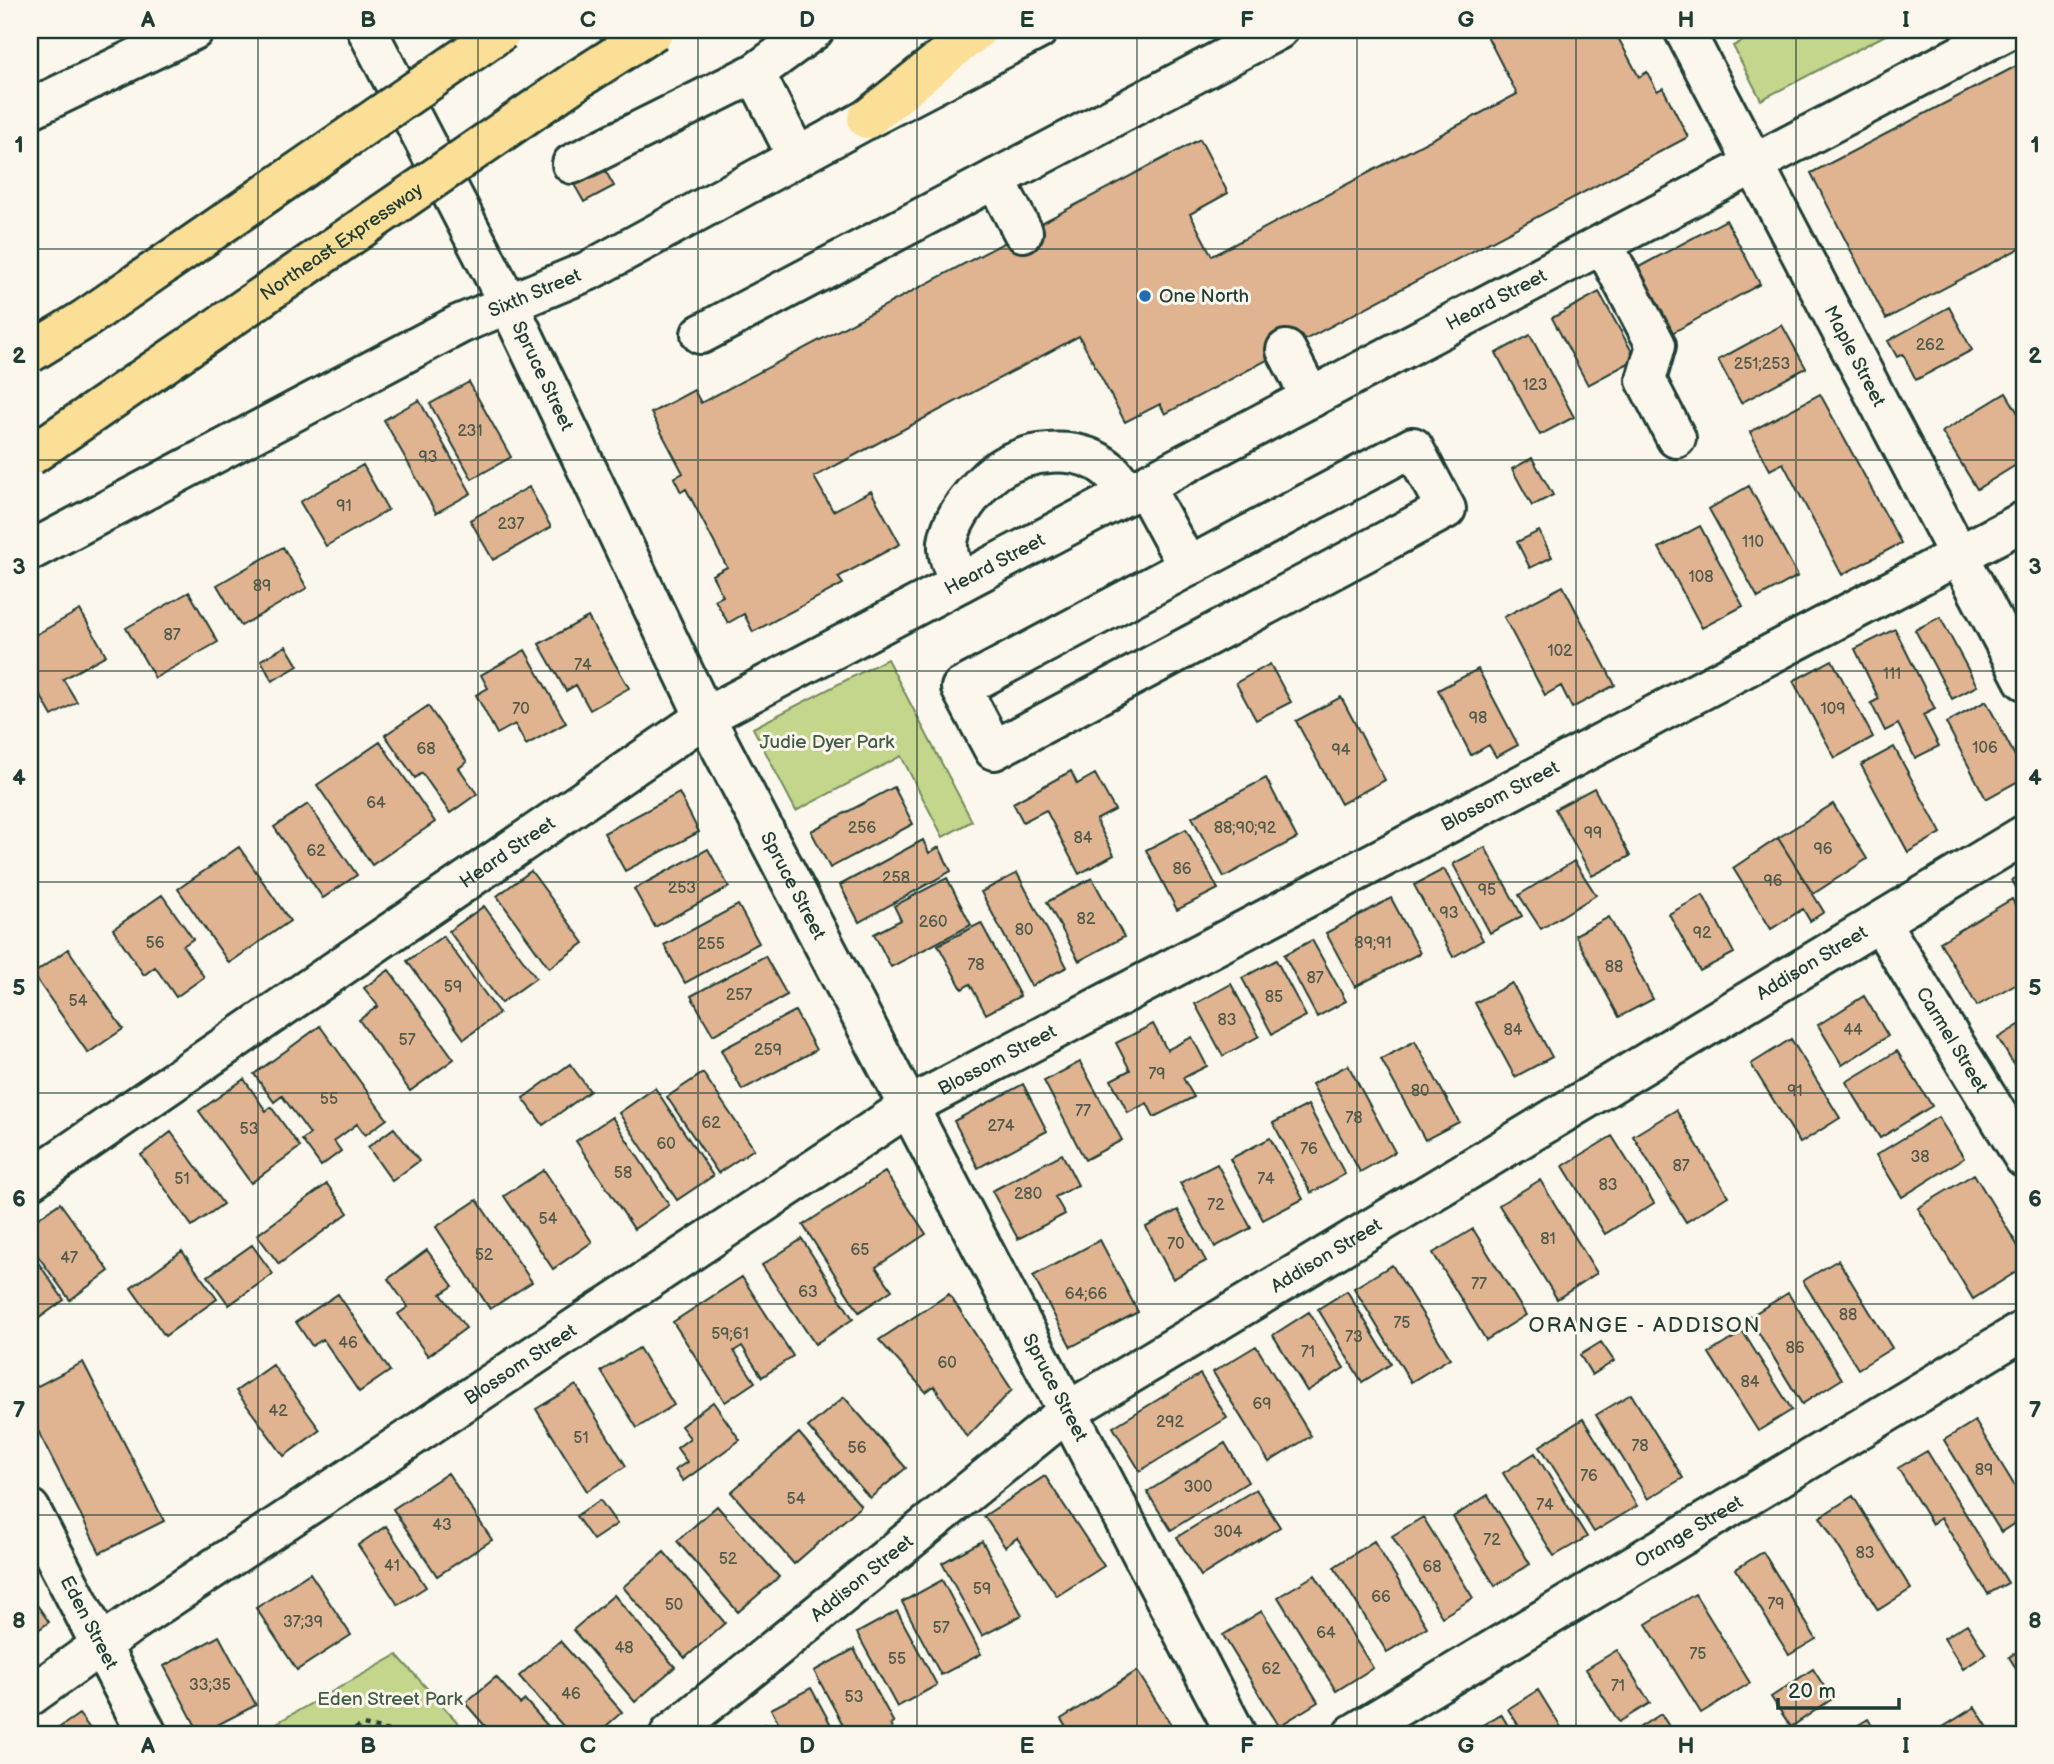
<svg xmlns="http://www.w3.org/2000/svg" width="2054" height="1764" viewBox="0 0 2054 1764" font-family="'Balsamiq Sans',sans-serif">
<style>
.green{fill:#c4d68b;stroke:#728a60;stroke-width:2}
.building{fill:#e0b391;stroke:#1f3d34;stroke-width:2}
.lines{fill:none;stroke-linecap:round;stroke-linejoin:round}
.minor-casing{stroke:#1f3d34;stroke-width:44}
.highway-casing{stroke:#1f3d34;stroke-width:44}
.path{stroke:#1f3d34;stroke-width:4.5;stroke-dasharray:5 5;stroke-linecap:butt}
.minor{stroke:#fbf7ec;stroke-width:38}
.highway{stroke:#fbdf96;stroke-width:38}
.highway-bridge-casing{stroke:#1f3d34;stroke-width:44;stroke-linecap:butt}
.highway-bridge{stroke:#fbdf96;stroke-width:38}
.grid{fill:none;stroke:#1f3d34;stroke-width:2;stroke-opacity:0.55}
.poi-dot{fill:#1f6fb2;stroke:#fbf7ec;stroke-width:2.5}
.labels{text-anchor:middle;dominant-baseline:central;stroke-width:6;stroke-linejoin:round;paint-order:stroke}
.number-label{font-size:16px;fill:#4f5a4b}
.street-label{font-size:19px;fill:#1f3d34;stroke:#fbf7ec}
.poi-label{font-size:19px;fill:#1f3d34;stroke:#fbf7ec;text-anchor:start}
.park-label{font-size:19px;fill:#405c45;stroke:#fbf7ec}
.neighbourhood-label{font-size:21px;letter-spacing:2px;fill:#1f3d34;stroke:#fbf7ec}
.neatline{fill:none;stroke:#1f3d34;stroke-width:2.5}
.grid-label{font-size:23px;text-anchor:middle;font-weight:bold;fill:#1f3d34}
</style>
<rect width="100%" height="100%" fill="#fbf7ec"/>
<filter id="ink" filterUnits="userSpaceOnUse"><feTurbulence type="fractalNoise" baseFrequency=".0143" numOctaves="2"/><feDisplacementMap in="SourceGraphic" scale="14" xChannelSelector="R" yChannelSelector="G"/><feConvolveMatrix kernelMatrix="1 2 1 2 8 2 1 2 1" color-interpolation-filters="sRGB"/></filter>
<g filter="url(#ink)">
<path class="green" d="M1763 30H1895L1761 100 1733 46Z
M887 659 972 821 943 837 901 756 796 811 753 728Z
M397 1655 468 1734H257Z"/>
<path class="building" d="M1484 30H1614L1639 77 1647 72 1657 91 1663 88 1688 137 1165 414 1160 404 1125 422 1079 336 814 477 833 511 871 491 900 544 838 577 843 584 753 632 744 614 728 623 715 600 723 596 712 575 727 567 686 489 681 492 674 478 683 473 651 413 694 390 701 403 1200 139 1228 193 1190 214 1212 256 1517 94Z
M2024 62V246L1886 319 1811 173Z
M601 163 614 186 584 202 571 179Z
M1726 220 1760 284 1672 333 1637 268Z
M1599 292 1636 359 1588 385 1552 318Z
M1949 307 1972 350 1916 380 1903 354 1897 357 1888 341Z
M1782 325 1806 368 1741 403 1718 360Z
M1530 335 1574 417 1540 435 1496 353Z
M469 382 511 457 472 479 430 404Z
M2006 393 2024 423V460L1977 489 1942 432Z
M1820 394 1901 543 1842 575 1783 463 1770 470 1750 432Z
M419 400 471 493 436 513 384 420Z
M1532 458 1553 495 1532 506 1512 469Z
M363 465 388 510 326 546 300 502Z
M1749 486 1798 576 1758 598 1709 509Z
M529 487 551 527 493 560 470 520Z
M1700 526 1743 606 1702 628 1659 548Z
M1539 531 1552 557 1530 568 1517 542Z
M283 547 307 588 241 626 217 585Z
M1563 586 1615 685 1572 708 1561 686 1545 695 1504 617Z
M189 592 218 642 155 678 126 628Z
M80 610 106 655 63 679 77 702 52 716 30 677V638Z
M588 617 629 688 590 710 576 685 566 691 539 644Z
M1940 617 1977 686 1952 699 1915 630Z
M1895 629 1935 709 1923 715 1939 746 1915 758 1898 724 1885 731 1871 703 1879 699 1855 649Z
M286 646 298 666 272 681 261 660Z
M525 650 566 723 526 745 515 724 497 734 476 695 488 688 481 675Z
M1832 660 1873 737 1835 758 1793 681Z
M1270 664 1291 702 1256 720 1236 683Z
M1478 669 1518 745 1496 757 1489 745 1471 755 1438 690Z
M1341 697 1385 780 1341 804 1296 721Z
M1986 701 2024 773V778L1986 799 1946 723Z
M428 706 467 762 459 768 477 794 450 813 422 773 415 778 385 735Z
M380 742 435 822 372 865 317 785Z
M1894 747 1941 833 1908 852 1861 765Z
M1071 771 1077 784 1095 774 1115 810 1096 820 1114 855 1079 874 1046 810 1023 822 1013 803Z
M1266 778 1297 838 1224 877 1192 817Z
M894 787 913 824 830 868 811 831Z
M1594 788 1630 856 1592 876 1555 809Z
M679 793 699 832 625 871 604 833Z
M308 804 357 875 323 898 274 827Z
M1833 804 1867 859 1813 894 1778 838Z
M1186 829 1218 889 1177 910 1146 850Z
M1778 838 1824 912 1810 921 1803 909 1771 929 1733 868Z
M923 840 929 853 939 847 951 871 859 922 840 885Z
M239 847 290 921 229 963 178 889Z
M1485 847 1522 916 1490 933 1453 864Z
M708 849 729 887 655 927 634 889Z
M1574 861 1596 895 1541 929 1519 895Z
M1444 869 1483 940 1453 957 1414 885Z
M531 871 584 943 549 968 497 896Z
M1017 873 1067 967 1031 986 981 892Z
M2024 873V902L2012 880Z
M947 878 971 925 891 967 874 934 901 920 894 906Z
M1092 878 1124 937 1079 961 1047 902Z
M162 895 193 939 183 946 204 977 176 997 155 967 144 975 113 929Z
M1703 895 1734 953 1700 971 1669 914Z
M1391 898 1420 953 1355 987 1326 933Z
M2012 899 2024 920V979L1977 1006 1940 942Z
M738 905 759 943 685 983 664 945Z
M484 906 536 978 501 1003 449 931Z
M1609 917 1653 999 1619 1017 1575 935Z
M981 923 1020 996 986 1014 970 984 962 989 938 945Z
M443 936 499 1013 464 1039 407 961Z
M1312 940 1346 1001 1317 1017 1284 955Z
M68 949 123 1029 88 1053 33 974Z
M765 956 787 995 713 1035 691 996Z
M1276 960 1306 1016 1272 1034 1242 978Z
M389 970 454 1059 410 1091 359 1020 378 1006 364 988Z
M1512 983 1552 1057 1515 1077 1475 1003Z
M1231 984 1259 1036 1223 1056 1195 1004Z
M1864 996 1888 1036 1842 1065 1818 1025Z
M795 1011 816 1050 742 1090 721 1050Z
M2024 1022V1065L2017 1070 1998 1038Z
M1153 1024 1167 1050 1192 1037 1207 1066 1183 1078 1194 1097 1154 1117 1147 1103 1128 1113 1111 1080 1130 1070 1116 1043Z
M320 1026 387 1119 365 1135 357 1124 334 1141 341 1151 321 1166 302 1140 310 1134 282 1096 274 1102 254 1074Z
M1791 1039 1840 1118 1800 1143 1751 1064Z
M1415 1041 1459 1122 1425 1140 1381 1059Z
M1897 1051 1932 1106 1880 1138 1846 1082Z
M1080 1062 1122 1140 1085 1160 1044 1081Z
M570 1064 590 1091 543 1125 523 1098Z
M1348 1065 1395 1152 1360 1172 1312 1084Z
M703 1073 754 1149 718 1173 667 1097Z
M244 1079 266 1111 271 1107 300 1147 251 1183 199 1111Z
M1023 1084 1047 1131 978 1168 954 1121Z
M655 1088 713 1176 677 1200 619 1113Z
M1308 1105 1345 1174 1311 1193 1273 1123Z
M1676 1110 1728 1196 1686 1222 1633 1136Z
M612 1117 669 1205 634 1229 576 1141Z
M1938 1117 1964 1158 1902 1197 1876 1155Z
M394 1128 419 1161 392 1181 368 1147Z
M171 1132 223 1204 192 1226 141 1155Z
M1612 1136 1654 1203 1605 1234 1563 1166Z
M1270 1138 1303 1199 1263 1220 1230 1159Z
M1062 1154 1078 1185 1055 1197 1065 1214 1018 1239 992 1191Z
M1217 1164 1251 1228 1215 1247 1180 1183Z
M544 1170 592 1242 553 1269 504 1196Z
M885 1172 926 1234 876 1267 892 1290 859 1312 803 1225Z
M1974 1174 2024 1256V1267L1973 1299 1918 1208Z
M1540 1180 1597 1273 1557 1299 1499 1205Z
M327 1184 348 1213 279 1264 257 1235Z
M477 1200 532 1282 490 1309 436 1227Z
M60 1203 109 1271 70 1300 30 1245V1224Z
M1178 1210 1206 1261 1173 1279 1146 1227Z
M1473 1229 1526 1315 1486 1340 1433 1253Z
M802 1239 853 1319 815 1344 762 1265Z
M1100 1240 1138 1312 1071 1347 1033 1276Z
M252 1245 273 1274 229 1305 208 1276Z
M427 1250 453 1286 441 1294 466 1328 428 1356 398 1314 408 1307 388 1279Z
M182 1251 217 1299 165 1336 131 1288Z
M35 1258 64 1300 31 1324 30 1262Z
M1838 1260 1892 1348 1858 1369 1803 1281Z
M1392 1265 1450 1358 1411 1382 1354 1288Z
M742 1277 793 1356 762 1377 742 1346 734 1351 755 1382 725 1402 673 1322Z
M1347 1291 1391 1364 1362 1382 1318 1309Z
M1788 1293 1842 1379 1802 1404 1749 1317Z
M338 1294 390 1371 359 1392 323 1339 312 1346 296 1322Z
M949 1294 1012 1390 967 1437 934 1386 926 1392 879 1340Z
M1309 1312 1344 1368 1307 1391 1273 1335Z
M1743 1332 1792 1410 1758 1431 1709 1353Z
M1601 1342 1614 1361 1592 1375 1580 1355Z
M1256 1346 1311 1436 1269 1462 1213 1372Z
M639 1348 674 1405 637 1428 601 1371Z
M83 1362 164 1521 100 1553 30 1415V1390Z
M273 1365 320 1430 284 1456 236 1391Z
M1200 1374 1227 1418 1140 1471 1113 1427Z
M576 1385 626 1466 587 1491 536 1409Z
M1631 1394 1683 1478 1648 1499 1596 1415Z
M844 1397 906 1468 870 1498 808 1427Z
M713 1402 740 1440 683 1481 675 1470 687 1462 677 1448 690 1438 681 1426Z
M1583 1419 1637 1506 1594 1532 1540 1446Z
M1975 1421 2024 1501V1517L2001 1532 1944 1440Z
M799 1433 861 1506 794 1564 731 1492Z
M1225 1443 1248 1482 1171 1530 1147 1492Z
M1927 1451 2008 1583 1988 1594 1941 1518 1932 1524 1898 1468Z
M1535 1453 1587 1537 1554 1556 1503 1473Z
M448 1473 492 1540 437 1576 393 1509Z
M1045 1476 1104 1566 1057 1596 1017 1538 1005 1547 984 1516Z
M1256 1489 1280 1527 1201 1576 1177 1537Z
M1488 1495 1530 1564 1495 1586 1453 1517Z
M1853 1496 1911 1589 1878 1610 1820 1517Z
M600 1500 617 1524 593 1540 576 1516Z
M717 1506 779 1577 738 1612 677 1541Z
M1423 1517 1473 1598 1442 1617 1392 1536Z
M386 1526 426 1587 398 1605 358 1545Z
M982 1541 1022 1615 982 1636 942 1563Z
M1374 1541 1427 1627 1387 1652 1334 1567Z
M664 1552 725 1623 685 1658 623 1587Z
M1763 1552 1816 1639 1789 1655 1736 1569Z
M310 1573 351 1635 297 1670 256 1608Z
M1315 1575 1373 1668 1336 1691 1278 1597Z
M942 1580 981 1654 941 1675 902 1602Z
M1695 1594 1750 1683 1701 1713 1646 1624Z
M30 1595 49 1622 30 1636Z
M614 1595 675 1667 635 1702 573 1630Z
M897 1611 937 1685 897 1707 857 1633Z
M1262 1611 1318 1702 1279 1726 1223 1635Z
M1967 1624 1986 1654 1963 1669 1944 1638Z
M219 1636 256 1705 200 1734 164 1666Z
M560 1641 622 1712 597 1734H570L519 1676Z
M2024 1648V1681L2009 1657Z
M854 1649 894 1723 890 1725 895 1734H848L814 1671Z
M1617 1650 1650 1703 1619 1722 1586 1669Z
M1813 1669 1832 1699 1791 1727 1771 1697Z
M1137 1671 1177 1734H1070L1061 1719Z
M496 1677 520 1704 525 1700 555 1734H492L465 1703Z
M811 1688 836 1734H784L771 1709Z
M1538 1690 1565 1734H1524L1508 1709Z
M1975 1707 1992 1734H1947L1943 1727Z
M79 1714 94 1734H50Z
M1501 1714 1513 1734H1468Z
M1661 1714 1674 1734H1645L1640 1727Z
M1868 1719 1878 1734H1844Z
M765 1724 770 1734H746Z"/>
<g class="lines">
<g class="minor-casing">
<g id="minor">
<path id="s1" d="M367 30 508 303 705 717 1236 1734"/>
<path id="s2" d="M1684 30 2024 680"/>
<path d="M30 109 194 30"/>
<path d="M797 157 755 73 814 30"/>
<path d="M572 164 755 73"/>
<path d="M995 179 1023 232"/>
<path d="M1603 244 1656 345 1646 380 1676 438"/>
<path d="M701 334 1278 30"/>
<path d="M1286 350 1311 398"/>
<path d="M1413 447 1446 509 994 750 961 688Z"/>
<path d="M1144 486 1188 567"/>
<path id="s3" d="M30 551 460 324 588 271 867 119 1038 30"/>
<path d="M961 582C953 570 947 556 948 542 950 527 958 514 966 503 975 491 984 480 996 471 1026 450 1078 444 1108 469 1117 476 1122 486 1127 495"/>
<path id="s4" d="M1880 922 2024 1158"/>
<path id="s5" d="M30 1180 705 717 2008 30"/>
<path id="s6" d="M30 1509 147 1734"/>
<path id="s7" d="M30 1696 133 1622 908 1107 2024 521"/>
<path id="s8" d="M670 1734 1067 1412 2024 835"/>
<path id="s9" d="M1353 1734 2024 1330"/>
</g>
</g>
<g class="highway-casing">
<path id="highway" d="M867 119 977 30"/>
</g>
<path class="path" d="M346 1734 363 1725 402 1734"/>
<use href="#minor" class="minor"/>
<use href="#highway" class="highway"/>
<g class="highway-bridge-casing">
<g id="highway-bridge">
<path d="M30 353 85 319 503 30"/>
<path id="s10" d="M30 456 580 78 655 30"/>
</g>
</g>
<use href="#highway-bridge" class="highway-bridge"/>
</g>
</g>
<path class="grid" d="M258 30V1734M478 30V1734M698 30V1734M917 30V1734M1137 30V1734M1357 30V1734M1576 30V1734M1796 30V1734M30 249H2024M30 460H2024M30 671H2024M30 882H2024M30 1093H2024M30 1304H2024M30 1515H2024"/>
<circle class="poi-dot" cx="1145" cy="296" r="7"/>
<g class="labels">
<g class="number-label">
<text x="1930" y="345">262</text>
<text x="1762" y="364">251;253</text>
<text x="1535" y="385">123</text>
<text x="470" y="431">231</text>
<text x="428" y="457">93</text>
<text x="344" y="506">91</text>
<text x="511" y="524">237</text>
<text x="1753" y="542">110</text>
<text x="1701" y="577">108</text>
<text x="262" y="586">89</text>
<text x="172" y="635">87</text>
<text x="1560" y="651">102</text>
<text x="583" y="665">74</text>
<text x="1892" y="674">111</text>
<text x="521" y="709">70</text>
<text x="1833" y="709">109</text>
<text x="1478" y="718">98</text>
<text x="1985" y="748">106</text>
<text x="426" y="749">68</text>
<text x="1341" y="750">94</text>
<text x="376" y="803">64</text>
<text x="862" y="828">256</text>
<text x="1245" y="828">88;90;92</text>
<text x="1593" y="833">99</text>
<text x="1083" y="838">84</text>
<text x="1823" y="849">96</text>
<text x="316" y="851">62</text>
<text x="1182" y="869">86</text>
<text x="896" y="878">258</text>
<text x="1773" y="881">96</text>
<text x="682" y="888">253</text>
<text x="1487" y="890">95</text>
<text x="1449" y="913">93</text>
<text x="1086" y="919">82</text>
<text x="933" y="922">260</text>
<text x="1024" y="930">80</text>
<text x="1702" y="933">92</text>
<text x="155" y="943">56</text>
<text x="1373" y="943">89;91</text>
<text x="711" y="944">255</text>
<text x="976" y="965">78</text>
<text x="1614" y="967">88</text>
<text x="1315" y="978">87</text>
<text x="453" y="987">59</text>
<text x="739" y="995">257</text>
<text x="1274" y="997">85</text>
<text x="78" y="1001">54</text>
<text x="1227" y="1020">83</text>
<text x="1513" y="1030">84</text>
<text x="1853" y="1030">44</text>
<text x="407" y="1040">57</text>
<text x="768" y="1050">259</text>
<text x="1157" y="1074">79</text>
<text x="1420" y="1091">80</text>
<text x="1795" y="1091">91</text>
<text x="329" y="1099">55</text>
<text x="1083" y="1111">77</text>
<text x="1354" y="1118">78</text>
<text x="711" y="1123">62</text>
<text x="1001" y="1126">274</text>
<text x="249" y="1129">53</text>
<text x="666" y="1144">60</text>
<text x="1309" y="1149">76</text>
<text x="1920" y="1157">38</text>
<text x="1681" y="1166">87</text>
<text x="623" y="1173">58</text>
<text x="182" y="1179">51</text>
<text x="1266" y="1179">74</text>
<text x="1608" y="1185">83</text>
<text x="1028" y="1194">280</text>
<text x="1216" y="1205">72</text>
<text x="548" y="1219">54</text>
<text x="1548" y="1239">81</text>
<text x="1176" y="1244">70</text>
<text x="860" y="1250">65</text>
<text x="484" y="1255">52</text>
<text x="69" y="1258">47</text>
<text x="1479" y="1284">77</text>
<text x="808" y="1292">63</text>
<text x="1086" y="1294">64;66</text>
<text x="1848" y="1315">88</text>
<text x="1402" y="1323">75</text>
<text x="730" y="1334">59;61</text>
<text x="1354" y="1337">73</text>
<text x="348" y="1343">46</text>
<text x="1795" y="1348">86</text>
<text x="1308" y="1352">71</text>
<text x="947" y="1363">60</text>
<text x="1750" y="1382">84</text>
<text x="1262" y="1404">69</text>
<text x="278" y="1411">42</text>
<text x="1170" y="1422">292</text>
<text x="581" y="1438">51</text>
<text x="1640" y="1446">78</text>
<text x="857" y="1448">56</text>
<text x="1984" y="1470">89</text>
<text x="1589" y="1476">76</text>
<text x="1198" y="1487">300</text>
<text x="796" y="1499">54</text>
<text x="1545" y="1505">74</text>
<text x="442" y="1525">43</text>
<text x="1228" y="1532">304</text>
<text x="1492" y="1540">72</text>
<text x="1865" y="1553">83</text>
<text x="728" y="1559">52</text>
<text x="392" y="1566">41</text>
<text x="1432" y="1567">68</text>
<text x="982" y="1589">59</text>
<text x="1381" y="1597">66</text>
<text x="1776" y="1604">79</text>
<text x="674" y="1605">50</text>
<text x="303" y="1622">37;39</text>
<text x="941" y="1628">57</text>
<text x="1326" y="1633">64</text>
<text x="624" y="1648">48</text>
<text x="1698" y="1654">75</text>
<text x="897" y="1659">55</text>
<text x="1271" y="1669">62</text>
<text x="210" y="1685">33;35</text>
<text x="1618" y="1686">71</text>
<text x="571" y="1694">46</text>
<text x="854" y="1697">53</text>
</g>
<g class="street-label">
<text stroke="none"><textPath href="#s10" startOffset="378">Northeast Expressway</textPath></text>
<text stroke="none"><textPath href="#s3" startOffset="567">Sixth Street</textPath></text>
<text stroke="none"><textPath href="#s5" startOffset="1713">Heard Street</textPath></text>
<text stroke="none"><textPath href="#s2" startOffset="368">Maple Street</textPath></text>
<text stroke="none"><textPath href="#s1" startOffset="388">Spruce Street</textPath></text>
<text stroke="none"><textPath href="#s5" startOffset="1146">Heard Street</textPath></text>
<text stroke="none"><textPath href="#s7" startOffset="1726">Blossom Street</textPath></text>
<text stroke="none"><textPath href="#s5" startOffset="579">Heard Street</textPath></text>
<text stroke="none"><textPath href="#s1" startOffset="956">Spruce Street</textPath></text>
<text stroke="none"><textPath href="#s8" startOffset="1381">Addison Street</textPath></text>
<text stroke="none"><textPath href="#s4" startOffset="138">Carmel Street</textPath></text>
<text stroke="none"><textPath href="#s7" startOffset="1158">Blossom Street</textPath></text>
<text stroke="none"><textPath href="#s8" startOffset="814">Addison Street</textPath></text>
<text stroke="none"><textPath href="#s7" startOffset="592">Blossom Street</textPath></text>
<text stroke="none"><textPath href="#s1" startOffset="1522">Spruce Street</textPath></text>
<text stroke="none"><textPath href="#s9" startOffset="392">Orange Street</textPath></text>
<text stroke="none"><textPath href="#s8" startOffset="247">Addison Street</textPath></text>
<text stroke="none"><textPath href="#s6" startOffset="128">Eden Street</textPath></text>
</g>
<g class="poi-label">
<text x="1159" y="296">One North</text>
</g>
<g class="park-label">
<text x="827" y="742">Judie Dyer Park</text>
<text x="390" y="1699">Eden Street Park</text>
</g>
<g class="neighbourhood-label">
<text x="1645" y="1325">ORANGE - ADDISON</text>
</g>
</g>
<rect width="2054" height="1764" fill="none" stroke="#fbf7ec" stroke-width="77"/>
<path d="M1778 1698v10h121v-10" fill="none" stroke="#1f3d34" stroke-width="3.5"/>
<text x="1788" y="1698" font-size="21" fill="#1f3d34" stroke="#fbf7ec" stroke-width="5" paint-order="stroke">20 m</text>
<rect x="38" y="38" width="1978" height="1688" class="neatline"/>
<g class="grid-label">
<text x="148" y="27">A</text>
<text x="368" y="27">B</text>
<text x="588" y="27">C</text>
<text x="807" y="27">D</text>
<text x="1027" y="27">E</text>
<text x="1247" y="27">F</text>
<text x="1466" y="27">G</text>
<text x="1686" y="27">H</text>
<text x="1906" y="27">I</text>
<text x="19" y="152">1</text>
<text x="2035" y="152">1</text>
<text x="19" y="363">2</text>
<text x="2035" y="363">2</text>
<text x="19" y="574">3</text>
<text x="2035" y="574">3</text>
<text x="19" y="785">4</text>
<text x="2035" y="785">4</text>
<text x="19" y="995">5</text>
<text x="2035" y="995">5</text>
<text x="19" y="1206">6</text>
<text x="2035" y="1206">6</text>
<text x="19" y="1417">7</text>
<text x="2035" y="1417">7</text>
<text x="19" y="1628">8</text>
<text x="2035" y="1628">8</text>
<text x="148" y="1753">A</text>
<text x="368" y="1753">B</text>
<text x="588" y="1753">C</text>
<text x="807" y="1753">D</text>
<text x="1027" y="1753">E</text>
<text x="1247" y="1753">F</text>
<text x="1466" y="1753">G</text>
<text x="1686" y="1753">H</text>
<text x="1906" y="1753">I</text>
</g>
</svg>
